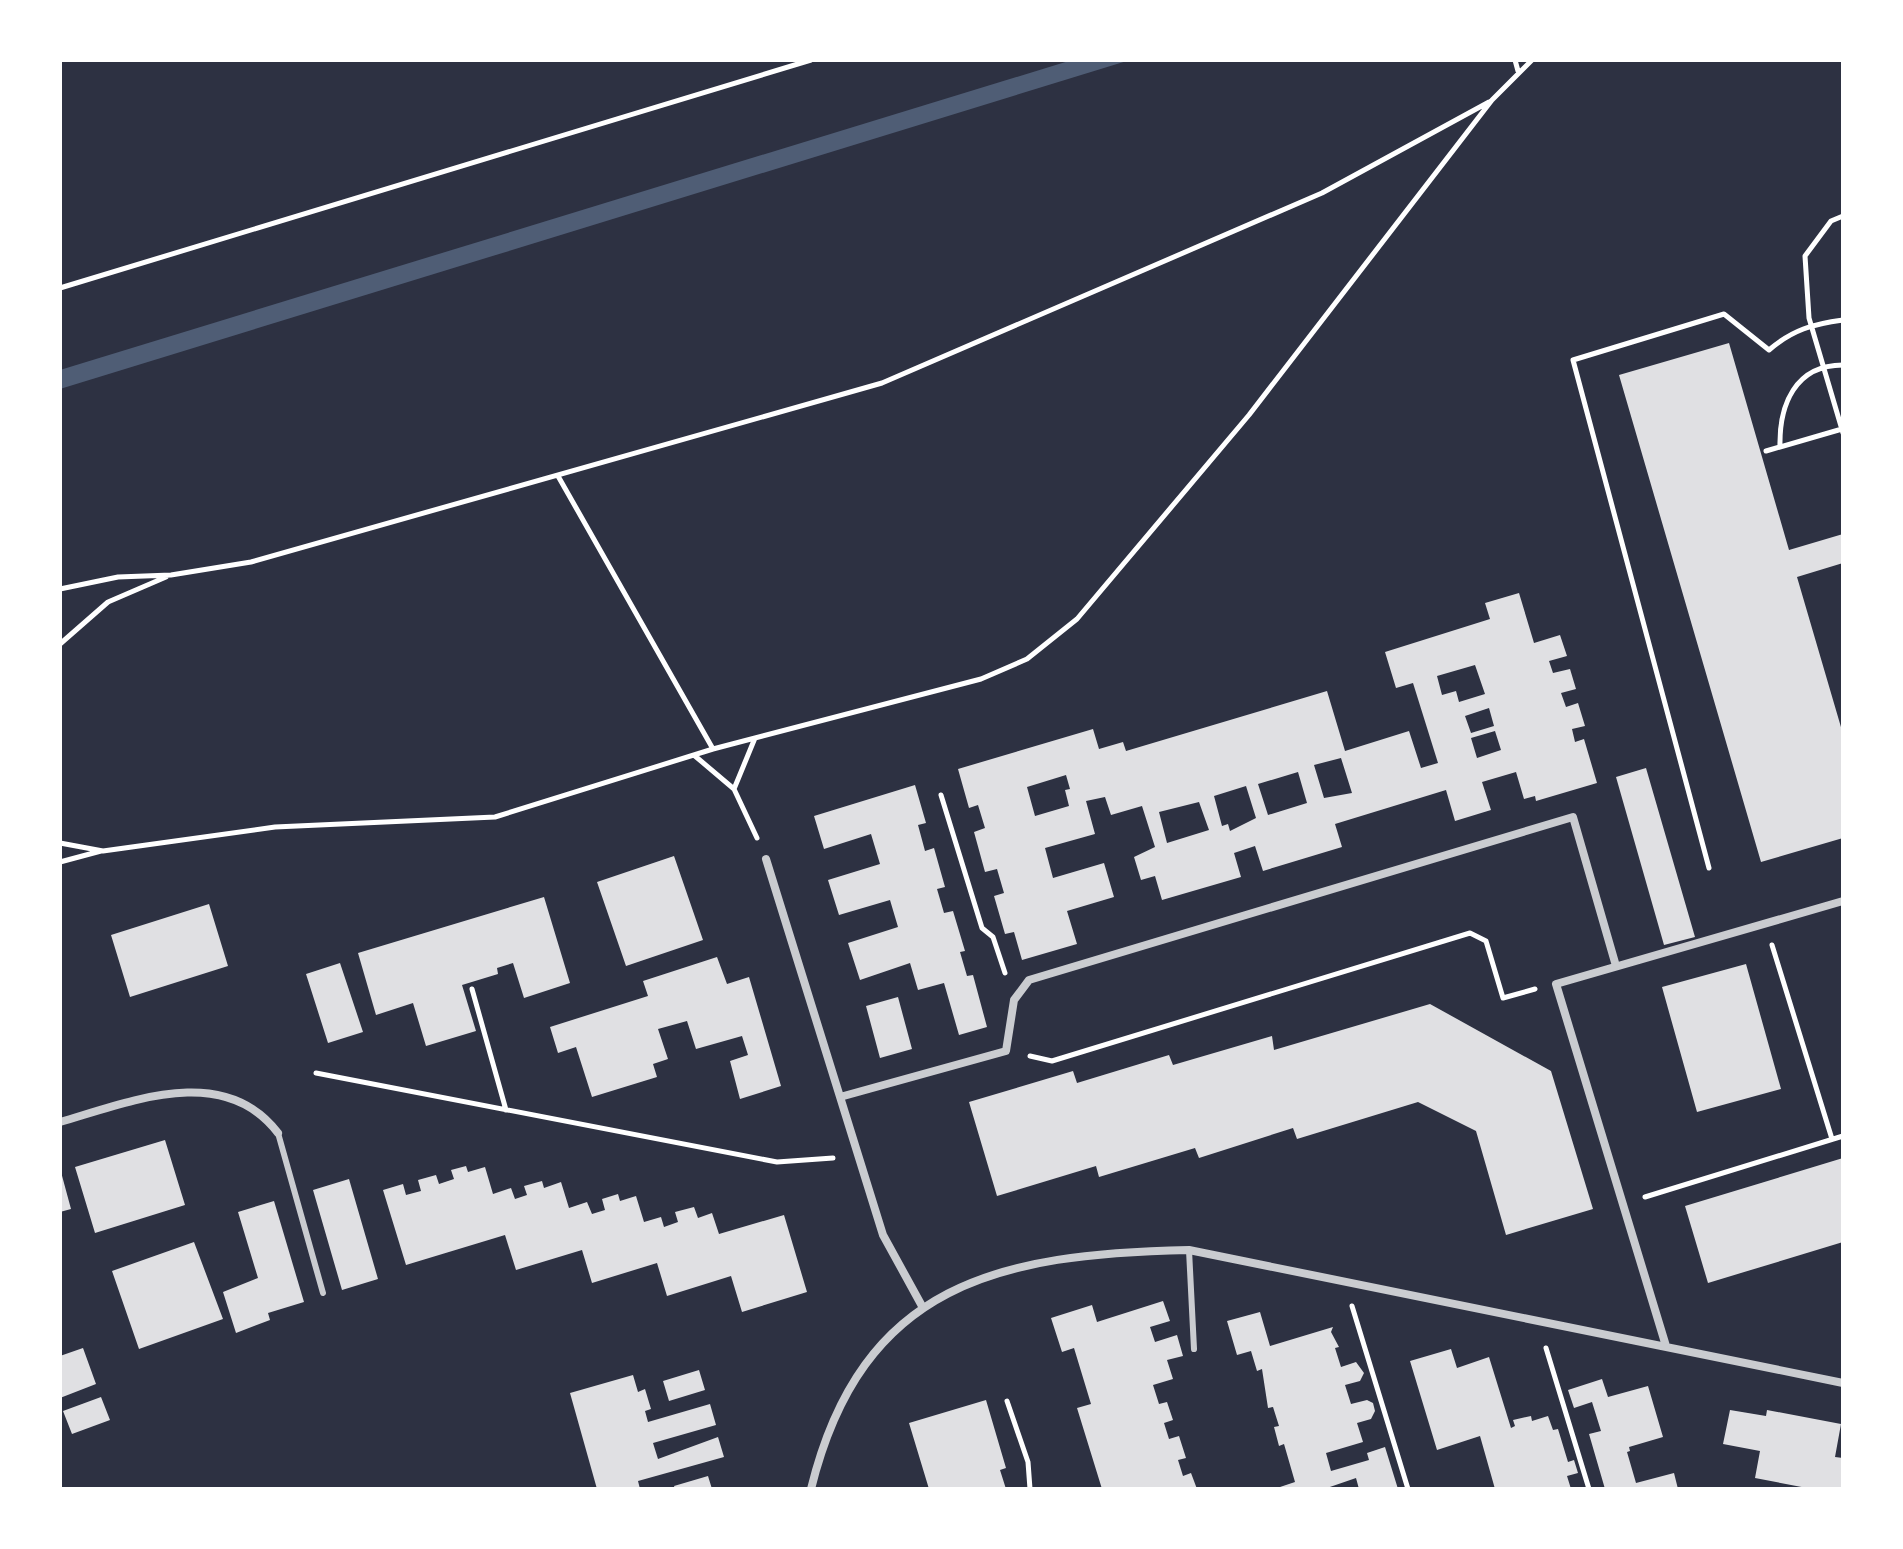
<svg xmlns="http://www.w3.org/2000/svg" width="1903" height="1549" viewBox="0 0 1903 1549" font-family="'Space Grotesk',sans-serif">
<style>
.water{fill:#4f5d75}
.building{fill:#e0e0e3;fill-rule:evenodd}
.lines{fill:none;stroke-linecap:round;stroke-linejoin:round}
.path{stroke:#fff;stroke-width:5}
.service{stroke:#caccd0;stroke-width:6}
.minor{stroke:#caccd0;stroke-width:8}
</style>
<rect width="100%" height="100%" fill="#2d3142"/>
<path class="water" d="M1072 60H1130L60 389V370Z"/>
<path class="building" d="M1729 343 1789 550 1843 534V563L1797 577 1843 734V838L1761 862 1619 375Z
M1519 593 1534 643 1560 635 1567 656 1549 661 1553 673 1570 669 1576 689 1561 693 1566 707 1578 703 1585 726 1572 729 1575 742 1584 739 1597 783 1536 801 1535 796 1524 799 1516 772 1482 782 1491 810 1455 821 1446 790 1335 824 1342 847 1263 871 1255 846 1234 853 1241 877 1162 900 1155 876 1141 880 1134 857 1155 847 1142 806 1111 815 1105 797 1086 801 1095 834 1045 848 1053 878 1104 863 1114 897 1067 911 1077 944 1022 960 1014 932 1005 934 994 896 1004 893 997 869 985 872 974 832 985 828 978 805 969 808 958 769 1093 729 1099 749 1123 742 1126 751 1327 691 1345 751 1409 731 1421 768 1438 763 1413 683 1396 688 1385 652 1490 619 1485 603ZM1475 665 1485 694 1459 702 1456 691 1442 695 1437 676ZM1489 708 1494 726 1471 733 1465 716ZM1495 731 1501 750 1477 758 1471 738ZM1341 758 1352 793 1324 798 1314 765ZM1298 772 1307 803 1268 815 1258 784ZM1066 775 1070 789 1065 790 1069 806 1035 816 1027 787ZM1246 786 1256 818 1230 831 1228 824 1222 826 1214 796ZM1199 802 1209 830 1167 843 1159 812Z
M1646 768 1695 937 1664 945 1616 777Z
M915 785 926 823 918 825 925 851 934 848 945 887 937 889 944 913 953 911 965 951 960 952 967 976 973 975 987 1027 959 1035 944 983 918 990 910 963 860 980 848 943 898 927 890 900 839 915 828 880 880 864 871 834 824 849 814 816Z
M674 856 703 940 626 966 597 882Z
M544 897 570 983 524 998 513 963 497 968 498 974 462 985 476 1031 426 1046 413 1003 376 1015 358 953Z
M209 904 228 966 130 997 111 935Z
M717 957 727 984 749 977 781 1086 740 1099 730 1061 748 1055 742 1036 696 1049 687 1021 658 1029 668 1059 653 1064 657 1077 592 1097 576 1047 558 1053 550 1027 648 996 643 981Z
M340 963 363 1032 328 1043 306 974Z
M1746 964 1781 1089 1697 1112 1662 987Z
M898 997 912 1049 880 1058 866 1006Z
M1430 1004 1551 1071 1593 1209 1506 1235 1476 1131 1418 1102 1297 1139 1293 1128 1199 1158 1195 1148 1099 1177 1096 1166 997 1196 969 1102 1073 1071 1077 1083 1169 1055 1173 1065 1272 1036 1274 1050Z
M165 1140 185 1205 95 1233 75 1167Z
M1843 1158V1242L1708 1283 1685 1206Z
M466 1166 468 1172 485 1167 493 1194 511 1188 515 1199 527 1195 524 1186 542 1181 544 1188 561 1182 569 1208 587 1202 592 1214 605 1210 602 1199 618 1194 620 1201 636 1196 644 1222 661 1217 664 1227 678 1222 675 1212 694 1207 698 1218 712 1213 719 1234 784 1215 807 1292 742 1312 731 1276 667 1296 657 1263 592 1283 582 1250 516 1270 505 1235 406 1265 383 1190 403 1184 406 1195 421 1191 418 1180 436 1175 439 1184 454 1179 451 1170Z
M61 1172 71 1209 60 1212V1173Z
M349 1179 378 1279 342 1290 313 1190Z
M274 1201 304 1302 268 1313 270 1320 236 1333 223 1292 258 1278 238 1212Z
M194 1242 223 1319 139 1349 112 1271Z
M1163 1301 1170 1321 1150 1327 1155 1342 1177 1335 1183 1356 1167 1360 1173 1379 1153 1385 1159 1404 1167 1402 1173 1420 1164 1423 1169 1439 1179 1436 1186 1458 1178 1460 1183 1476 1191 1473 1197 1489H1102L1077 1408 1091 1404 1074 1348 1062 1352 1051 1318 1092 1305 1097 1322Z
M1260 1312 1270 1346 1333 1327 1331 1332 1339 1347 1335 1348 1341 1367 1356 1362 1364 1373 1360 1381 1345 1385 1351 1404 1367 1400 1373 1403 1375 1411 1371 1419 1357 1423 1363 1442 1326 1453 1331 1471 1369 1460 1367 1453 1385 1447 1398 1489H1359L1356 1478 1324 1489H1274L1295 1482 1284 1444 1279 1446 1274 1427 1279 1426 1273 1407 1268 1408 1262 1369 1257 1371 1251 1351 1237 1355 1227 1321Z
M83 1348 96 1384 60 1398V1356Z
M1451 1349 1457 1368 1489 1357 1511 1428 1515 1426 1513 1420 1531 1416 1532 1421 1548 1416 1553 1430 1558 1429 1568 1462 1574 1460 1578 1473 1567 1476 1571 1489H1495L1480 1436 1437 1450 1410 1361Z
M699 1370 705 1390 669 1401 663 1381Z
M633 1375 638 1392 645 1389 651 1409 645 1411 648 1422 710 1404 716 1425 653 1443 658 1459 718 1437 724 1457 638 1481 640 1489H597L570 1393Z
M1602 1379 1608 1397 1648 1386 1663 1437 1629 1447 1630 1451 1627 1452 1636 1483 1674 1473 1678 1489H1605L1589 1434 1601 1431 1592 1402 1574 1408 1568 1390Z
M101 1397 110 1420 72 1434 63 1411Z
M986 1400 1006 1468 1000 1470 1006 1489H929L909 1423Z
M1730 1410 1766 1416 1767 1410 1841 1424 1835 1457 1843 1458V1489H1812L1755 1478 1760 1451 1723 1444Z
M708 1476 712 1489H675L674 1486Z"/>
<g class="lines">
<path class="path" d="M1515 60 1518 71
M1843 216 1831 221 1805 256 1809 318 1843 433
M60 288 811 60
M1780 447C1779 405 1795 365 1843 365
M1766 451 1842 429
M558 476 713 749
M60 589 118 577 171 575 251 562 882 383 1322 193 1489 102
M60 644 108 602 166 577
M695 756 734 789 757 838
M734 789 755 738
M941 795 982 928 993 937 1005 973
M60 843 103 851 275 827 495 817 713 749 981 679 1027 659 1077 619 1249 415 1492 100 1532 60
M60 862 101 851
M1709 868 1573 360 1724 314 1769 350C1792 330 1813 324 1843 320
M1772 945 1832 1139
M472 989 506 1110
M1030 1056 1052 1061 1470 933 1486 941 1503 998 1535 989
M316 1073 777 1162 833 1158
M1645 1197 1843 1136
M1352 1306 1408 1489
M1546 1348 1589 1489
M1007 1401 1028 1462 1030 1489"/>
<path class="service" d="M278 1133 323 1293
M1189 1250 1194 1349"/>
<path class="minor" d="M766 859 883 1235 922 1306
M840 1097 1006 1051 1014 1000 1029 980 1573 817 1616 966
M60 1122C129 1102 224 1062 278 1133
M1666 1346 1556 984 1843 901
M811 1489C862 1282 1000 1254 1189 1250L1843 1383"/>
</g>
<rect width="1903" height="1549" fill="none" stroke="#ffffff" stroke-width="124"/>
</svg>
